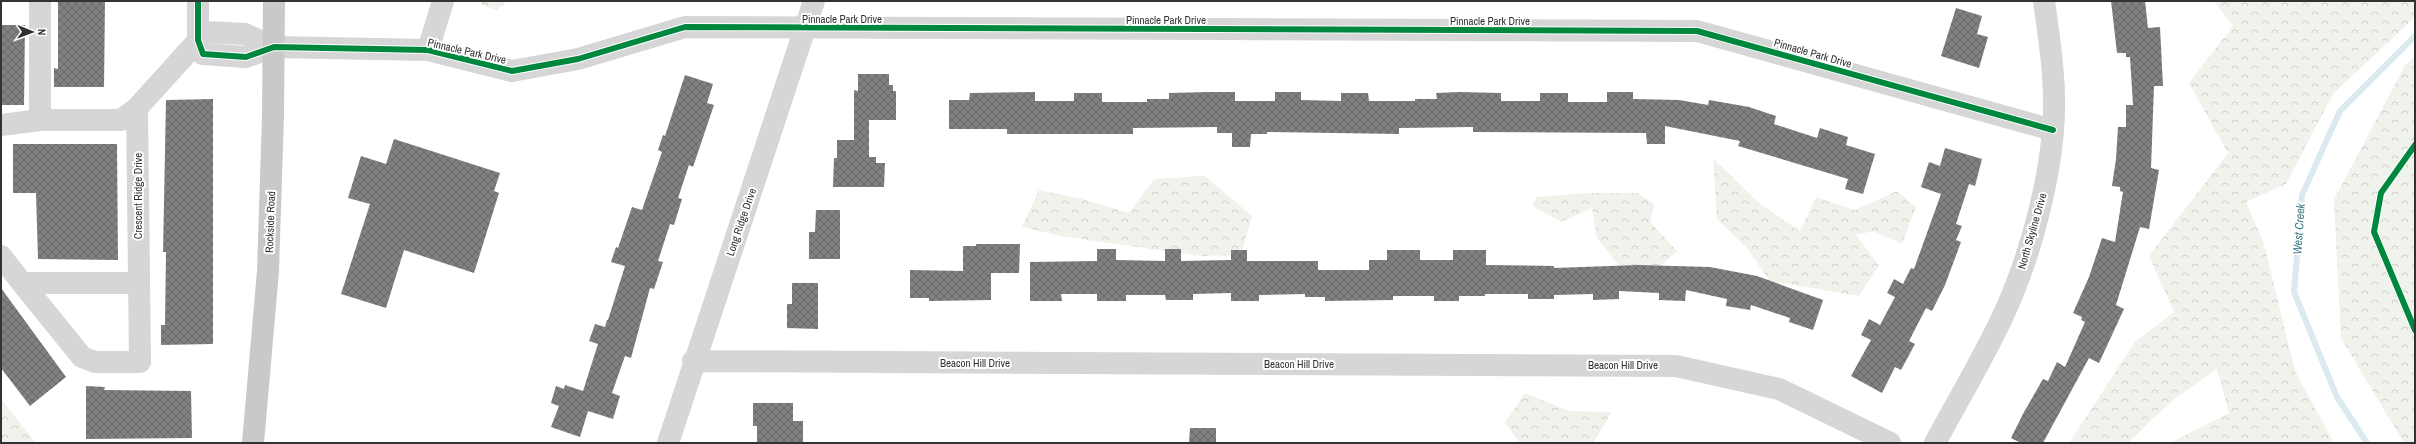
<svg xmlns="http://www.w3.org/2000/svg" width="2416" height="444" viewBox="0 0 2416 444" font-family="'Archivo Narrow',sans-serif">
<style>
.forest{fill:url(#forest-crowns)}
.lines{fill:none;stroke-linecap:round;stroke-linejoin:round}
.stream{stroke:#daeaee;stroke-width:6}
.building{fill:url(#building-cross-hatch)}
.minor{stroke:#d6d6d6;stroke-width:22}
.major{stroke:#c9c9c9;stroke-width:22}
.cycleway-casing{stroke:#fff;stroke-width:8}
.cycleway{stroke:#00873e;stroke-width:6}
.labels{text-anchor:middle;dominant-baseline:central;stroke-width:4;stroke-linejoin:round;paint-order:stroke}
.street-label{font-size:11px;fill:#323232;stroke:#fff}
.water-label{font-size:12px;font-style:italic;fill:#437a88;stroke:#fff}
</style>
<defs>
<pattern id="forest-crowns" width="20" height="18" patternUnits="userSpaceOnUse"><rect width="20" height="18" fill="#f0f2ec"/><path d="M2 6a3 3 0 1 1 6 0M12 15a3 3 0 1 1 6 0" fill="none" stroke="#ced0cb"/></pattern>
<pattern id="building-cross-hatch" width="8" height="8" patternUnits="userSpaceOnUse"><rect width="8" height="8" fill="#808080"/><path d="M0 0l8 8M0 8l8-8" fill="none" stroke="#696969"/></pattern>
</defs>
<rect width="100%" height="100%" fill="#fff"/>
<path class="forest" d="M482 1H506L497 11 480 4Z
M2214 1H2415V17L2333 94 2286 184 2246 202 2264 244 2295 371 2334 443H2170L2229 413 2217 369 2173 400 2128 443H2069L2135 342 2174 312 2149 256 2228 153 2189 83 2233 26Z
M2415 57V443H2404L2341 338 2334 200 2405 65Z
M1713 158 1760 204 1800 231 1816 197 1855 210 1897 191 1916 207 1902 244 1873 231 1856 235 1879 265 1859 296 1770 281 1746 247 1717 219Z
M1205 176 1252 216 1241 255 1200 256 1061 236 1022 227 1039 190 1082 199 1129 213 1154 179Z
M1592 193H1637L1654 204 1650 222 1677 251 1651 275 1622 269 1597 238 1592 208 1561 222 1532 206 1536 197Z
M1525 393 1569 411 1612 412 1593 443H1520L1505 423Z
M1 399 36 443H1Z"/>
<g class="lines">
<path class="stream" d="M2367 443 2337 397 2294 292 2302 195 2340 111 2415 36"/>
</g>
<path class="building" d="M58 1H105L104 87H54V68L58 69Z
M2111 1H2145L2148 28 2160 27 2163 86H2154L2151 168 2159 170 2149 229 2140 227 2116 305 2124 309 2099 363 2089 358 2043 443H2021L2011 438 2024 412 2043 379 2048 381 2057 362 2065 367 2085 322 2081 320 2082 317 2073 313 2089 277 2102 238 2115 242 2123 192 2120 191V187L2112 186 2116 159 2118 127H2126V105H2133L2130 57H2126V53H2117Z
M1956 8 1982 16 1977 34 1988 37 1979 68 1941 56Z
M1 25H25L24 105H1Z
M858 74H889V85H893V91H896V120H869V157H876V163H885L884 187H833L834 158H837V140H854V90L858 91Z
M685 75 713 84 707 103 714 105 693 167 689 165 678 198 682 199 674 225 670 224 658 261 663 262 654 289 650 288 631 358 625 356 612 393 620 396 613 419 588 411 580 437 551 427 559 406 551 403 556 386 564 389 565 385 583 391 598 344 589 341 595 324 605 327 607 320H608L625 266 611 262 616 247 618 248 632 207 642 210 662 152 658 150 663 135 665 136Z
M1035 92V101H1074V93H1102V102H1147V99H1169V93L1209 92H1235V101H1275V92H1301V100L1341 101V93H1368L1369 101H1415V99H1437L1436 93 1459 92 1501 93V101H1540V93H1568V102H1607V92H1633V99L1679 100 1708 105 1709 100 1749 107 1776 116 1774 124 1817 138 1820 128 1848 137 1846 145 1875 154 1863 194 1845 189 1848 179 1738 146 1740 141 1665 126V144H1647L1646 133 1473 132V127L1399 128V134L1267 132V134H1251L1250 147H1232V133H1217V127L1133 128V134H1007V129H949V100H969L970 93Z
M213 99V344L161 345V325H165L166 252H163L166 100Z
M394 139 500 173 494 191 499 193 474 273 404 250 386 308 341 294 370 204 348 198 361 156 386 164Z
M13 144H117L118 260 38 259 36 193H13Z
M1945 148 1982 159 1975 186 1969 184 1956 224 1962 226 1956 240 1961 242 1945 285 1932 311 1926 308 1909 341 1915 344 1901 370 1895 367 1882 393 1851 376 1871 340 1861 335 1869 319 1880 325 1895 297 1887 293 1894 279 1903 284 1911 268 1914 269 1941 194 1921 187 1929 162 1940 166Z
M816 210H840V259H809V232H815Z
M976 244H1020L1019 273H991V300L929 301V298H910V270L963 271V246H976Z
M1097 249H1116V260L1165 261V249H1181V261L1231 260V250H1247V261H1318V270H1369V260H1387V250H1420V260H1453V250H1486V265L1554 266V268L1638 265 1710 267 1757 276 1823 300 1813 330 1789 322 1790 318 1751 305 1750 310 1726 306 1727 299 1686 290 1685 301 1659 300V293L1619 291V299L1593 300V294L1554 295V299H1528V294H1485V296H1459V301H1434V296H1393V300L1325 301V297H1305V294L1259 295V301H1231V293L1193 294V300H1166L1165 295H1126V301H1097V294H1061L1062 301H1030V262L1097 261Z
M792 283H818V329L787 328V304H792Z
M1 288 66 377 30 406 1 368Z
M86 386 105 387 104 390 191 391 192 438 86 439Z
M753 403H793V421H803V443H757V426H753Z
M1190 428H1216V443H1189Z"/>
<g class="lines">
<path class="minor" d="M40 1V120
M198 1V40L203 54 246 57 274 47 428 50 512 71 578 59 685 27 1697 31 2053 130
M428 50 443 1
M1 125 40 120H121L137 108 206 32 245 34 274 47
M1 256 22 283H139
M22 283 82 357 95 362H140L137 108
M693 361 1676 366 1779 389 1890 443
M668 443 814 1
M1935 443C1957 402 1981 362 2001 320 2027 266 2048 191 2053 131 2057 88 2050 44 2044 1"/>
<path class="major" d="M253 443 268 271 273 116 274 1"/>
<g class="cycleway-casing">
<path id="cycleway" d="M198 1V40L203 54 246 57 274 47 428 50 512 71 578 59 685 27 1697 31 2053 130
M2415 145 2381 193 2374 232 2415 330"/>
</g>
<use href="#cycleway" class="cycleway"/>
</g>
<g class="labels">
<g class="street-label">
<text x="842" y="19">Pinnacle Park Drive</text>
<text x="1166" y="20">Pinnacle Park Drive</text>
<text x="1490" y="21">Pinnacle Park Drive</text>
<text transform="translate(467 51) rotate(13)">Pinnacle Park Drive</text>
<text transform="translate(1813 53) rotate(16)">Pinnacle Park Drive</text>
<text transform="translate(138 196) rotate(-90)">Crescent Ridge Drive</text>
<text transform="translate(270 222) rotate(-88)">Rockside Road</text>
<text transform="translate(741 222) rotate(-71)">Long Ridge Drive</text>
<text transform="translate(2032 231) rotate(-74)">North Skyline Drive</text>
<text x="975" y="363">Beacon Hill Drive</text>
<text x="1299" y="364">Beacon Hill Drive</text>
<text x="1623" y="365">Beacon Hill Drive</text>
</g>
<g class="water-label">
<text transform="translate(2299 229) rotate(-86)">West Creek</text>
</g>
</g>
<rect width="2416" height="444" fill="none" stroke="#323232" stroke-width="4"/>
<g transform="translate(32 32) rotate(91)" stroke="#ffffff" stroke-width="3" paint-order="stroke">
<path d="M0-3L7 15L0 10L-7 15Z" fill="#323232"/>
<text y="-6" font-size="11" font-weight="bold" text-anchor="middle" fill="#323232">N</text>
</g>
</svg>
